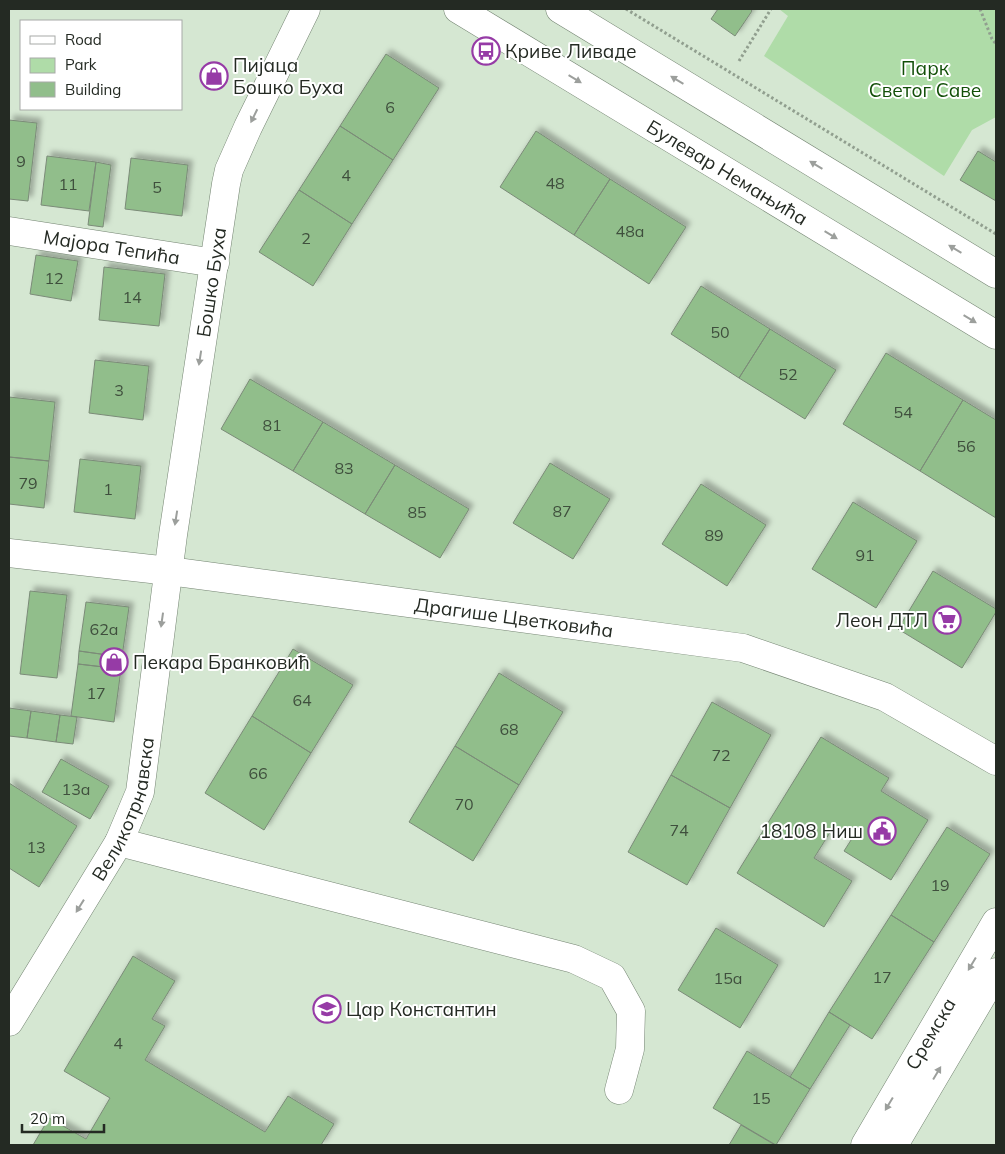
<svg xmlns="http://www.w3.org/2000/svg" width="1005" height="1154" viewBox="0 0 1005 1154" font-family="Mulish,sans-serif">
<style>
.green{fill:#afdca8}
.building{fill:#91be8b;stroke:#7b8b78;filter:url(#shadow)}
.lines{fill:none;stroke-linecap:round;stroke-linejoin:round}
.minor-casing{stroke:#748472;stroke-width:29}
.path{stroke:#919f8f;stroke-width:3;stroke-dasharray:2.5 2.5;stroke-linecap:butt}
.minor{stroke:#fff;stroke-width:28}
.oneway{fill:#9c9f9c}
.labels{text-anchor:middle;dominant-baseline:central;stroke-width:4;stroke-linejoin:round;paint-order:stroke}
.number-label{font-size:16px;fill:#3f4f3d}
.poi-label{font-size:19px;fill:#242a23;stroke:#fff;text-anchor:start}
.park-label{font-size:19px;fill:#124f08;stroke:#fff}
.street-label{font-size:19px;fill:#242a23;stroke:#fff}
</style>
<defs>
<filter id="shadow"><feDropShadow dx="4.5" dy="-4.5" stdDeviation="2.5" flood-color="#0004"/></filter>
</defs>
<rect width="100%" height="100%" fill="#d5e7d2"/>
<path class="green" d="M779 9H996V117L972 130 944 176 764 56 788 16Z"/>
<path class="building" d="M718 9H750L752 11 735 36 711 19Z
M386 54 439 88 393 160 340 126Z
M9 120 37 123 28 201 9 199Z
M340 126 393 160 352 224 299 190Z
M536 131 610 179 574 235 500 187Z
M978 151 996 162V201L960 180Z
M47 156 96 162 89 211 41 205Z
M131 158 188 165 182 216 125 209Z
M96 162 111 165 103 227 88 225Z
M610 179 686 227 649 284 574 235Z
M299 190 352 224 313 286 259 252Z
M36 255 78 261 71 301 30 294Z
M104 267 165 274 159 326 99 320Z
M701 286 770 329 739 378 671 334Z
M770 329 836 370 805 419 739 378Z
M886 353 963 400 920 471 843 424Z
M95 360 149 366 143 420 89 413Z
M250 379 323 422 293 471 221 429Z
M9 397 55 402 49 461 9 457Z
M963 400 996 420V518L920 471Z
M323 422 395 465 365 514 293 471Z
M9 457 49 461 44 508 9 504Z
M80 459 141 466 135 519 74 512Z
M550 463 610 499 573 559 513 523Z
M395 465 469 509 440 558 365 514Z
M701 484 766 525 727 586 662 544Z
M853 502 917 541 876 608 812 569Z
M933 571 996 609V612L962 668 898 629Z
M30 591 67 595 57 678 20 674Z
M86 602 129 607 122 657 79 651Z
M293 649 353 685 311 753 252 716Z
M79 651 122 657 121 669 78 664Z
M78 664 121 669 114 722 71 716Z
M499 673 563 712 519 785 455 746Z
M712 702 771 735 730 808 671 775Z
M9 708 31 711 27 738 9 736Z
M31 711 60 715 56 742 27 738Z
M60 715 77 717 73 744 56 742Z
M252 716 311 753 264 830 205 793Z
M821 737 889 778 881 791 928 820 891 880 844 851 853 837 834 826 814 858 852 881 824 927 737 873Z
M455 746 519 785 473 861 409 822Z
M61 759 109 786 90 819 42 792Z
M671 775 730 808 687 885 628 852Z
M9 783 77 826 39 887 9 868Z
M947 827 990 854 934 942 891 915Z
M891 915 934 942 872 1039 829 1012Z
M716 928 778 965 740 1028 678 990Z
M133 956 175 981 152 1019 165 1026 145 1060 265 1132 288 1096 334 1124 321 1145H33L49 1118 86 1139 110 1098 64 1071Z
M829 1012 850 1025 810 1089 790 1077Z
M747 1051 810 1089 776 1145 713 1108Z
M741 1125 775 1145H729Z"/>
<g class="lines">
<g class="minor-casing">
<g id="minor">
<path id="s1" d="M458 9 996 335"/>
<path d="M560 9 996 274"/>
<path id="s2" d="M9 231 215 263"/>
<path id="s3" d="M9 553 169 571 743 648 885 697 996 761"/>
<path d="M119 842 574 959 612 977 631 1011 630 1049 619 1090"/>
<path id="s4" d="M9 1022 119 842 140 792 173 535 226 184 229 170 248 127 306 9"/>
<path id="s5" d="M865 1145 996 922"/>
<path d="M894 1145 996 972"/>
</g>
</g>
<path class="path" d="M626 9 996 234
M980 9 992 39 996 44
M739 61 771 9"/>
<use href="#minor" class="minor"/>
</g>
<defs><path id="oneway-solid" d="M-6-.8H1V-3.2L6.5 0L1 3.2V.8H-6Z" transform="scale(1.25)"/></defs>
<g class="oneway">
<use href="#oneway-solid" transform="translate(575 79) rotate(31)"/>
<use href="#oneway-solid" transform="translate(677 80) rotate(-149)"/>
<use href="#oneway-solid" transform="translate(254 116) rotate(116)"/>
<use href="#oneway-solid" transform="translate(816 165) rotate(-149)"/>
<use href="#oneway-solid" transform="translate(831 235) rotate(31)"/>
<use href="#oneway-solid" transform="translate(955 249) rotate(-149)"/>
<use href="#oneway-solid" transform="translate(970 319) rotate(31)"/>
<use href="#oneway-solid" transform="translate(200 358) rotate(99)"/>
<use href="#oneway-solid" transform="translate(176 518) rotate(99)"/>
<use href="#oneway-solid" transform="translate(162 620) rotate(98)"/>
<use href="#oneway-solid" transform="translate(80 906) rotate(122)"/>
<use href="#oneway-solid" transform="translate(972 964) rotate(121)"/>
<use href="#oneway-solid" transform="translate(937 1073) rotate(-59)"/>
<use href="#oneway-solid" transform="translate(889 1104) rotate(121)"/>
</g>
<defs>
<g id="bus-ring" transform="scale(1.4375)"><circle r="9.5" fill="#fff" stroke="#963ba6" stroke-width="1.5"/><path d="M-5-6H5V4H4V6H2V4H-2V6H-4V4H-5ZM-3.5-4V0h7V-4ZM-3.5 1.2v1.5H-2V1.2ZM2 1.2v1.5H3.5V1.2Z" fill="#963ba6"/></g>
<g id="shop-ring" transform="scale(1.4375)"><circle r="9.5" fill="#fff" stroke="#963ba6" stroke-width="1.5"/><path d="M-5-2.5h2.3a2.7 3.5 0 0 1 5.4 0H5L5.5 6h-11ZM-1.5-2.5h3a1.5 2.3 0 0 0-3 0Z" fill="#963ba6"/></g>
<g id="supermarket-ring" transform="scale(1.4375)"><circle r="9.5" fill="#fff" stroke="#963ba6" stroke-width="1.5"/><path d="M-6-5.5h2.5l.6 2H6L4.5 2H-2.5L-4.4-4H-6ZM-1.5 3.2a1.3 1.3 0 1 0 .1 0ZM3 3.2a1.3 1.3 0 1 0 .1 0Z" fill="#963ba6"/></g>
<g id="civic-ring" transform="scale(1.4375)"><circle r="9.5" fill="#fff" stroke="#963ba6" stroke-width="1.5"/><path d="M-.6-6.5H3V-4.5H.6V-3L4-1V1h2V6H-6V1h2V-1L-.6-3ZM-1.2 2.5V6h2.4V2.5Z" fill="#963ba6"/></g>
<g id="school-ring" transform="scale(1.4375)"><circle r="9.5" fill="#fff" stroke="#963ba6" stroke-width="1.5"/><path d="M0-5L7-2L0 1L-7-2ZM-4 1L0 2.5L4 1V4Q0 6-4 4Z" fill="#963ba6"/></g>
</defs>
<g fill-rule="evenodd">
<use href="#bus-ring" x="486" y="51"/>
<use href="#shop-ring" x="214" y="76"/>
<use href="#supermarket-ring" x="947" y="620"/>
<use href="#shop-ring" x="114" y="662"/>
<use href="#civic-ring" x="882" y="831"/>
<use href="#school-ring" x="327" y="1009"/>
</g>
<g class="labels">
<g class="number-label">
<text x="390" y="107">6</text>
<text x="21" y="161">9</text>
<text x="346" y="175">4</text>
<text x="555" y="183">48</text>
<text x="68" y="184">11</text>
<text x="157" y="187">5</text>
<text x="630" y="231">48a</text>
<text x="306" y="238">2</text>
<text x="54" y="278">12</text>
<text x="132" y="297">14</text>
<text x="720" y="332">50</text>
<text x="788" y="374">52</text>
<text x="119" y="390">3</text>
<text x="903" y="412">54</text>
<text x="272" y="425">81</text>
<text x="966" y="446">56</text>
<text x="344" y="468">83</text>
<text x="28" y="483">79</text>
<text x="108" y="489">1</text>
<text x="562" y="511">87</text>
<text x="417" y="512">85</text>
<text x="714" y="535">89</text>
<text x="865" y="555">91</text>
<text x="104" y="629">62a</text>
<text x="96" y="693">17</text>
<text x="302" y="700">64</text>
<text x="509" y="729">68</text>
<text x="721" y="755">72</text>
<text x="258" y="773">66</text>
<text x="76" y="789">13a</text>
<text x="464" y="804">70</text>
<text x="679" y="830">74</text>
<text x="36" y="847">13</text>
<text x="940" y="885">19</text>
<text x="882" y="977">17</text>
<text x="728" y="978">15a</text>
<text x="118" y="1043">4</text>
<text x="761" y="1098">15</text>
</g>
<g class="poi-label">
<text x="505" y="51">Криве Ливаде</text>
<text x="233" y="65">Пијаца<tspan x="233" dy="22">Бошко Буха</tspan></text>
<text x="928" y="620" text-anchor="end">Леон ДТЛ</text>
<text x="133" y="662">Пекара Бранковић</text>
<text x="863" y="831" text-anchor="end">18108 Ниш</text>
<text x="346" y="1009">Цар Константин</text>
</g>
<g class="park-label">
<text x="925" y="68">Парк<tspan x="925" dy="22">Светог Саве</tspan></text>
</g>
<g class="street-label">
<text stroke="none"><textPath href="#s1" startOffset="315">Булевар Немањића</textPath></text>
<text stroke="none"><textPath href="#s2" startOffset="104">Мајора Тепића</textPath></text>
<text stroke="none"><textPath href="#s4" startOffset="780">Бошко Буха</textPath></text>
<text stroke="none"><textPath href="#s3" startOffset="509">Драгише Цветковића</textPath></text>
<text stroke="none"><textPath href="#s4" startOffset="244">Великотрнавска</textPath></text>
<text stroke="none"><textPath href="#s5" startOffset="129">Сремска</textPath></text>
</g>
</g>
<rect width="1005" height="1154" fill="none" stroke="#242a23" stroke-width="20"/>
<rect x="20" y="20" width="162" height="90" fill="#ffffff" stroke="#a7aaa7"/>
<rect x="30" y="36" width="25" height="8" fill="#ffffff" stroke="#a7aaa7"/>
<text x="65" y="45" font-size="15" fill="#242a23">Road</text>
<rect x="30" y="58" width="25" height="15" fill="#afdca8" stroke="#a7aaa7"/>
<text x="65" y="70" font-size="15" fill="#242a23">Park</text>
<rect x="30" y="82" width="25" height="15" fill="#91be8b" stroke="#a7aaa7"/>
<text x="65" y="95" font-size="15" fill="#242a23">Building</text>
<path d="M22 1124v8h82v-8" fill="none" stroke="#242a23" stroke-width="2.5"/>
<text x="30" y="1124" font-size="15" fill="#242a23" stroke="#ffffff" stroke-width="4" paint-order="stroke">20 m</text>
</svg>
